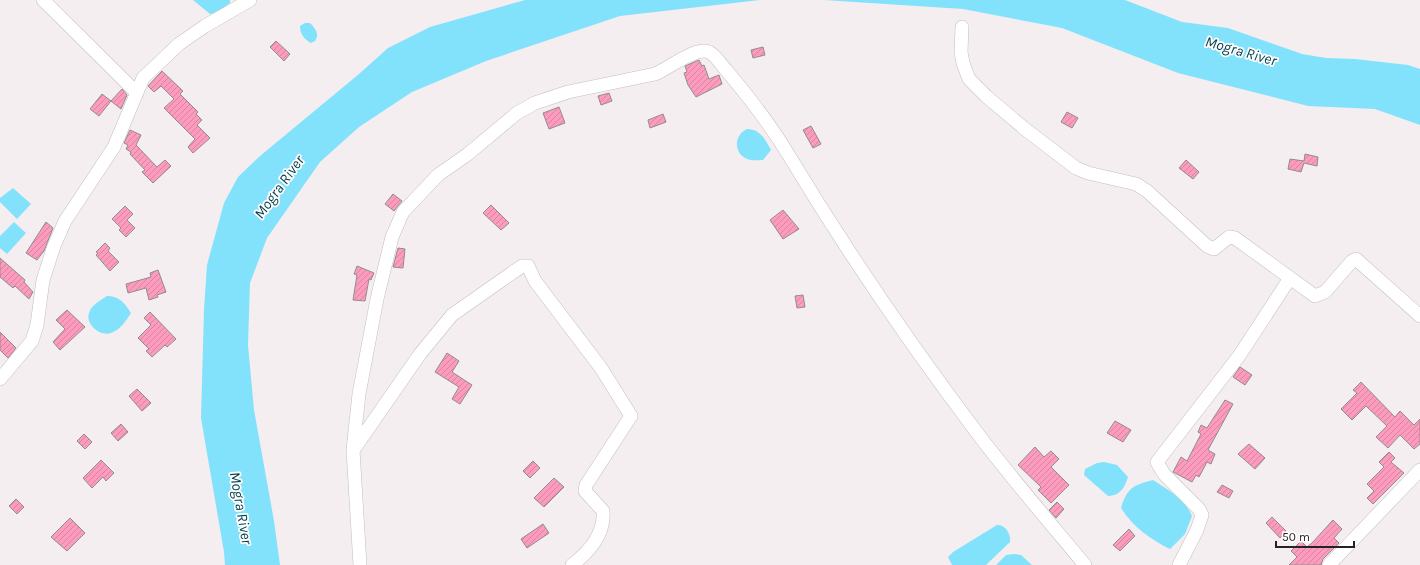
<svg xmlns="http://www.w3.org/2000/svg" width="1420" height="565" viewBox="0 0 1420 565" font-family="Karla,sans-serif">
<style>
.water{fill:#82e2fc}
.building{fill:url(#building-hatch);stroke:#918c8d}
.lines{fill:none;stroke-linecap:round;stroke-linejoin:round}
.minor-casing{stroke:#c4bec0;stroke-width:14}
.minor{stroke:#fff;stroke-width:13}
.labels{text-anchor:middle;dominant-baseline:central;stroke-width:3.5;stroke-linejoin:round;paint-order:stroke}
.water-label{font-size:15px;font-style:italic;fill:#003f4c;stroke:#fffdfd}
</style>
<defs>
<pattern id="building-hatch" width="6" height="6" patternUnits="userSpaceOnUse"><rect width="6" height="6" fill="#fc9bbd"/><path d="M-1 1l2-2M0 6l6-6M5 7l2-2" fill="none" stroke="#d885a2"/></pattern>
</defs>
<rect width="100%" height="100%" fill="#f4eef0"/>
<path class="water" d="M193 0H230V3L216 13 210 14Z
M525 0H760L620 16 486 61 412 92 359 127 320 162 267 238 250 283 248 345 254 410 274 521 280 565H225L224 552 201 418 204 310 207 265 224 203 238 177 260 156 359 74 388 48 430 27Z
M824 0H1125L1182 22 1228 28 1302 54 1326 58 1355 59 1408 65 1420 69V125L1375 109 1308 106 1178 73 1062 28 963 9Z
M305 23H310C315 28 320 34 315 41L311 43C304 39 300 34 300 26Z
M747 129C760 129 765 139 771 150L763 160C758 160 752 161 747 159 733 153 734 135 747 129Z
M13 188 31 204 17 219 0 202V198Z
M14 222 26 233 7 254 0 248V236Z
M107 296C119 296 125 303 131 313 126 321 120 330 111 333 100 337 85 324 89 313 91 305 101 300 107 296Z
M1104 462 1117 465 1128 477C1125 487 1120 496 1108 496L1084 475 1085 469 1097 463Z
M1153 480C1167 489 1186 500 1192 516L1185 534 1170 549C1151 540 1132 526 1121 508 1127 488 1133 485 1153 480Z
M997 525C1006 525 1011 534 1010 542L986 565H952L948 557 953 552Z
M1014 554 1021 555 1032 565H996L1006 555Z"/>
<path class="building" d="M276 41 290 54 284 61 270 47Z
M763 47 765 55 753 58 751 50Z
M699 60 702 66 704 65 709 79 719 75 722 84 696 97 688 85 684 73 687 72 685 66Z
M162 71 183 91 180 94 198 112 196 114 202 120 197 125 210 138 193 153 188 147 195 139 164 108 174 99 161 86 154 92 148 86Z
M122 89 127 95 121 109 111 101Z
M609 93 612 101 601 105 598 96Z
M102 94 111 101 99 116 90 109Z
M559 107 565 123 549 129 543 113Z
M1067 112 1078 118 1072 128 1061 122Z
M663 114 666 122 650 128 648 120Z
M811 126 821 144 813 148 803 130Z
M130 130 141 135 136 145 157 167 165 160 171 166 153 183 142 172 145 170 130 154 131 152 126 149 128 145 124 143Z
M1305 154 1318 157 1317 166 1304 163 1301 172 1288 169 1290 159 1304 161Z
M1186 160 1199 172 1193 179 1179 168Z
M393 194 402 201 394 211 385 204Z
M491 205 509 223 501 230 483 213Z
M125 206 133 214 127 220 135 228 126 237 119 230 121 228 112 219Z
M783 210 799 229 783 239 770 220Z
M46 222 53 228 44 251 37 260 26 253Z
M105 243 110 248 108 251 119 262 110 271 96 255 98 253 96 252Z
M398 248 405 249 403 268 393 267Z
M0 258 25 280 24 282 33 292 29 299 15 286 13 288 0 277Z
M357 266 374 273 371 280 369 279 365 301 353 300 357 275 354 274Z
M158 270 166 292 157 295 158 297 149 300 146 288 128 293 126 284 151 277 150 273Z
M803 295 805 307 797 308 795 296Z
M67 310 85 327 60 350 53 342 65 329 56 320Z
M150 312 176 339 167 347 165 345 152 357 146 351 149 349 138 338 151 325 144 318Z
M0 332 16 348 8 358 0 350Z
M447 353 459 361 452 372 472 385 460 404 452 399 459 387 435 372Z
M1240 367 1252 375 1245 385 1233 377Z
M1361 382 1395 417 1400 411 1414 425 1420 419V444L1414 449 1400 435 1388 448 1376 437 1387 426 1366 406 1352 420 1341 409 1357 393 1353 390Z
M137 389 151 403 142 411 129 396Z
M1225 400 1233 404 1208 450 1215 454 1211 464 1207 462 1199 477 1196 475 1192 482 1175 473 1173 472 1181 457 1187 461 1201 434 1198 432 1201 425 1207 428Z
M1115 421 1131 430 1123 442 1107 433Z
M121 424 128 432 118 441 111 433Z
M84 434 92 442 85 449 77 441Z
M1249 444 1265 458 1255 469 1238 454Z
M1035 447 1044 457 1051 451 1059 459 1051 467 1069 485 1051 503 1038 490 1041 487 1018 465Z
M1389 452 1395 458 1391 462 1404 473 1373 504 1367 498 1374 491 1367 484 1384 467 1379 462Z
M101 460 114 473 106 481 103 477 92 488 83 478Z
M533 461 540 468 530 478 523 471Z
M554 478 564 487 544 507 534 498Z
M1222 485 1233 491 1229 498 1217 492Z
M16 499 24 507 17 514 9 506Z
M1057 502 1064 509 1056 518 1049 510Z
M1272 517 1286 531 1280 538 1266 523Z
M70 518 85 533 67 551 51 537Z
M1333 520 1342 529 1334 538 1339 543 1323 559 1321 565H1289L1297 557 1291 551 1301 541 1307 547 1312 543Z
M543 524 549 533 527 548 521 539Z
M1129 529 1135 536 1120 551 1113 545Z"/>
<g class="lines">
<g class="minor-casing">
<path id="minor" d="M43 0 137 93
M962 27 961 52 963 63 969 79 987 97 1025 129 1076 168 1088 173 1136 184 1147 191 1207 246 1214 249 1229 237 1235 238 1315 296 1325 292 1352 261 1356 259 1420 316
M0 379 32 341 37 325 43 280 54 246 65 221 114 147 143 78 179 44 205 26 250 0
M354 449 420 354 452 315 522 266H528L535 281 601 368 631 416 586 485 585 491 603 511C605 534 589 552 572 565
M360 565 353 450 359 394 377 299 392 237 403 212 438 175 468 154 517 113 535 103 568 92 655 74C668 69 696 46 709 52 715 55 721 64 726 70 748 96 770 124 788 154 847 252 912 347 981 438 1014 481 1050 523 1085 565
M1179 565 1197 530 1202 515 1199 509 1164 474 1157 462 1239 356 1290 278
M1329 565 1420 470"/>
</g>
<use href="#minor" class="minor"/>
</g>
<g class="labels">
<g class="water-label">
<text transform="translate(1241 51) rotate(16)">Mogra River</text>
<text transform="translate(279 187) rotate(-54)">Mogra River</text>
<text transform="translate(241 508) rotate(80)">Mogra River</text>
</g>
</g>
<path d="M1276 541v6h78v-6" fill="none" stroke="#242223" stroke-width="2"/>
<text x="1282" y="541" font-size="12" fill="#242223" stroke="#fffdfd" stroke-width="3" paint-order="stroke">50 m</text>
</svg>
